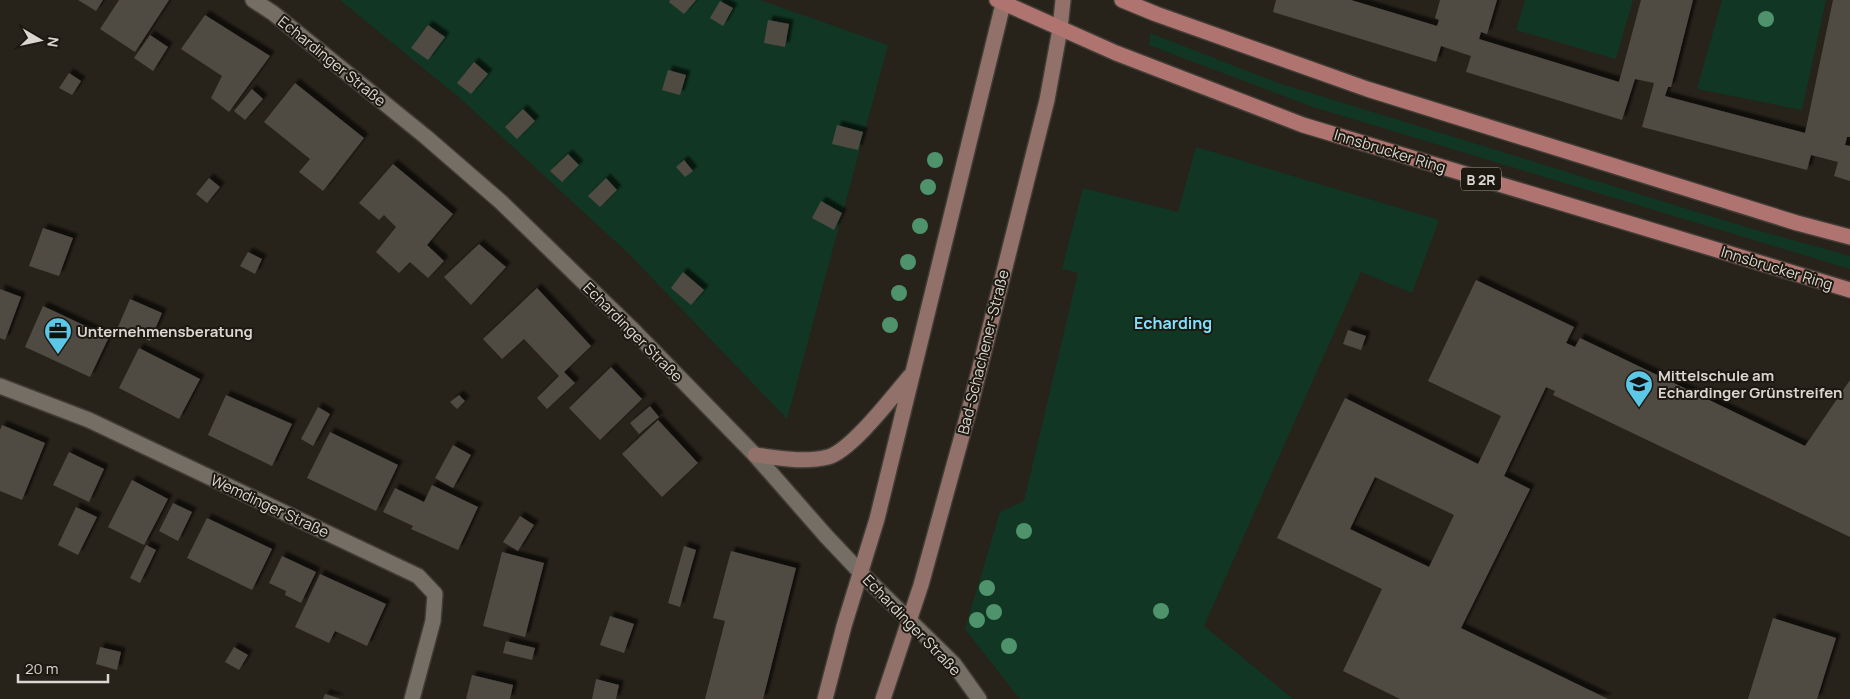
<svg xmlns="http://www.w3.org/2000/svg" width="1850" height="699" viewBox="0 0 1850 699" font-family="Manrope,sans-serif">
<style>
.green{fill:#113724}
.building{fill:#504b42;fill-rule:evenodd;filter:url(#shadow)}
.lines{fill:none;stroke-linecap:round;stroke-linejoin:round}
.street-casing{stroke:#403c36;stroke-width:18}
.secondary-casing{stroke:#403c36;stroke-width:18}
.primary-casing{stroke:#403c36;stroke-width:18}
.street{stroke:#746e65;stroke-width:15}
.secondary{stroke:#91716a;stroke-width:15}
.primary{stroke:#af7470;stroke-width:15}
.tree{fill:#4e936b}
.labels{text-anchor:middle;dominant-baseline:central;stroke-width:4;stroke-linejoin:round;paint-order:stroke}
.shield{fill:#1d1911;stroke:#a19e97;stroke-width:1}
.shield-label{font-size:14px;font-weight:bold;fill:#dad7d1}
.street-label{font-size:15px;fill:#dad7d1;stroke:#1d1911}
.poi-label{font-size:15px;font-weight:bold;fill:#dad7d1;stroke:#1d1911;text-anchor:start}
.neighbourhood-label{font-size:16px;font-weight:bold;fill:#80e1fe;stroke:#1d1911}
</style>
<defs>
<filter id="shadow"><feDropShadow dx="4.5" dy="-4.5" stdDeviation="1" flood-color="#0009"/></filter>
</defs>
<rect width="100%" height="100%" fill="#27221a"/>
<path class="green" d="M340 0H760L888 45 787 419 629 254 461 99Z
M1525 0H1633L1616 59 1516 30Z
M1722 0H1826L1802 110 1697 89Z
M1150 33 1278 83 1749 228 1850 256V269L1313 107 1149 45Z
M1196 147 1439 220 1412 293 1361 272 1204 626 1293 699H1020L965 629 1000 512 1024 501 1078 273 1062 269 1083 188 1178 212Z"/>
<path class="building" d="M78 0H103L96 11Z
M119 0H169L135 52 100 29Z
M670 0H696L684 14 669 2Z
M1276 0H1351L1437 26 1439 20 1435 18 1440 0H1497L1487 34 1481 32 1479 39 1619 82 1641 0H1693L1671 87H1668L1665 96 1805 133 1833 0H1850V137H1847L1845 145 1850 146V181L1834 176 1838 162 1811 155 1807 170 1642 127 1654 83 1635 79 1622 120 1466 72 1471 56 1441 46 1436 62 1273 12Z
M720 1 733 8 723 26 710 18Z
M205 15 270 56 229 112 211 98 222 76 181 49Z
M768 20 789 24 785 47 764 43Z
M428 25 445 37 428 60 411 48Z
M150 35 168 47 153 71 134 58Z
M474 62 488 74 471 94 457 83Z
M668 70 686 75 680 95 662 90Z
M69 73 81 81 72 95 59 88Z
M295 83 364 138 323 191 299 172 310 159 264 122Z
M252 89 263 99 245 120 234 111Z
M523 109 535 121 517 139 505 127Z
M837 125 863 132 858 150 832 144Z
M568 154 579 165 562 182 550 171Z
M684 160 693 171 685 177 676 167Z
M393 164 453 214 427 245 444 261 428 278 410 262 399 273 376 252 396 227 384 215 379 220 359 203Z
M209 178 220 187 207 203 196 194Z
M606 178 617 190 600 207 588 196Z
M821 201 842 213 834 230 812 218Z
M43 228 73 238 59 276 29 266Z
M479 244 506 267 471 305 444 277Z
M248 252 262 259 255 274 240 266Z
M683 272 704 290 691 305 671 288Z
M1476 280 1574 327 1566 343 1575 347 1580 338 1805 446 1850 380V537L1553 395 1555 391 1546 387 1504 476 1530 489 1461 628 1608 699H1400L1343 671 1382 589 1277 538 1345 398 1478 464 1501 416 1428 381ZM1375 477 1454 515 1429 567 1350 529Z
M537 288 591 346 564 372 575 383 547 409 537 398 559 376 524 339 502 359 483 339Z
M0 289 21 297 5 340 0 338Z
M130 299 162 313 150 341 118 327Z
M43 306 109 337 90 377 25 347Z
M1348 330 1366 336 1361 350 1343 344Z
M139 348 200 379 179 419 119 388Z
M611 367 642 399 600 440 569 408Z
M226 395 292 424 272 466 208 435Z
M459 395 465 401 457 409 450 402Z
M650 406 659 417 639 434 630 423Z
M318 407 330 414 313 446 301 439Z
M658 420 698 463 662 497 622 454Z
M2 425 45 443 22 500 0 491V430Z
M330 432 398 465 376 511 307 478Z
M453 445 471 455 453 488 435 478Z
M69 452 104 469 89 502 53 485Z
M132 480 168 499 144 545 108 527Z
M432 485 478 507 458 550 411 529 413 526 383 512 395 488 424 502Z
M173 503 192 512 178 541 159 531Z
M76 507 97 517 78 555 58 545Z
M520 516 534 525 518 551 503 542Z
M207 518 272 549 252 590 187 558Z
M146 545 156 550 140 583 130 578Z
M684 546 696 550 680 607 668 603Z
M731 551 796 568 763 699H705L725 621 713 618Z
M502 552 544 563 525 637 483 626Z
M282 556 316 572 301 603 285 595 286 591 269 583Z
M320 574 386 604 367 646 335 631 329 643 295 627Z
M610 616 634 624 624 653 600 645Z
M1773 618 1836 638 1817 699H1748Z
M506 641 535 648 532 660 503 653Z
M100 647 121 652 117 670 96 664Z
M234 647 248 655 239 670 225 662Z
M472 675 513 685 510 699H466Z
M596 679 619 685 616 699H592Z
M325 694 341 699H323Z"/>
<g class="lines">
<g class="street-casing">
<path id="street" d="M253 0 273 13 426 137 501 202 634 331 755 455 826 536 861 573 954 664 979 699
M0 386 89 420 418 576 435 594 433 621 412 699"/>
</g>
<g class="secondary-casing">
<path id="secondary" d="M755 455C779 458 804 463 828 457 851 451 893 396 910 376
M825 699 844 626 877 519 1004 0
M883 699 921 585 971 403 1047 100 1060 29 1063 0"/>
</g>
<g class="primary-casing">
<path id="primary" d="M997 0 1116 53 1303 125 1850 290
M1122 0 1156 14 1367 89 1797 223 1850 237"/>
</g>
<use href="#street" class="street"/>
<use href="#secondary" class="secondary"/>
<use href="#primary" class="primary"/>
</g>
<g class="tree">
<circle cx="1766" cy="19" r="8"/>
<circle cx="935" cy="160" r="8"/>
<circle cx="928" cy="187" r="8"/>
<circle cx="920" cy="226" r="8"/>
<circle cx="908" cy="262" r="8"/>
<circle cx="899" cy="293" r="8"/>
<circle cx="890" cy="325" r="8"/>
<circle cx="1024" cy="531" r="8"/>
<circle cx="987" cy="588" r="8"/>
<circle cx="1161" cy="611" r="8"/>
<circle cx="994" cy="612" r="8"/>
<circle cx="977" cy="620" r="8"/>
<circle cx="1009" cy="646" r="8"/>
</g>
<defs>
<g id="office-pin" transform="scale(1.4375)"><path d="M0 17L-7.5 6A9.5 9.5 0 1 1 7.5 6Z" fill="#5bc8e7" stroke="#1d1911"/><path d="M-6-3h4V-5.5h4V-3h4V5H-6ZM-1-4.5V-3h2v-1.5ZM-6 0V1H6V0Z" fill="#111"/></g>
<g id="school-pin" transform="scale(1.4375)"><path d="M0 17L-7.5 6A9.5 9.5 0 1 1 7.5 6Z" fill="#5bc8e7" stroke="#1d1911"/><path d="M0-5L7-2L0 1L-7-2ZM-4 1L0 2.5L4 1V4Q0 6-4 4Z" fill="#111"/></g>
</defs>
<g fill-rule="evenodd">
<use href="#office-pin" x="58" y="331"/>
<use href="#school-pin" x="1639" y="384"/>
</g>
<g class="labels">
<rect class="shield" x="1461" y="167.5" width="40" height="23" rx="4"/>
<g class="shield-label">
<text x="1481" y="179">B 2R</text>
</g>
<g class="street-label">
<text transform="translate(332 61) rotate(39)">Echardinger Straße</text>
<text transform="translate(1390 151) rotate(17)">Innsbrucker Ring</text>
<text transform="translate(1777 268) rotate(17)">Innsbrucker Ring</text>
<text transform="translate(633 332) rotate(45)">Echardinger Straße</text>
<text transform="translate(983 352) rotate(-76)">Bad-Schachener-Straße</text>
<text transform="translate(270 506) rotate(25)">Wemdinger Straße</text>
<text transform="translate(912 625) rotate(46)">Echardinger Straße</text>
</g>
<g class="poi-label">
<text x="77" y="331">Unternehmensberatung</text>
<text x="1658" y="375">Mittelschule am<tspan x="1658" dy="17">Echardinger Grünstreifen</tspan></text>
</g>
<g class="neighbourhood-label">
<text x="1173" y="323">Echarding</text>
</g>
</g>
<g transform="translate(40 40) rotate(99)" stroke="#1d1911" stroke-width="4" paint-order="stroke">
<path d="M0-4L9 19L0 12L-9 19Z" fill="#dad7d1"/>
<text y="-8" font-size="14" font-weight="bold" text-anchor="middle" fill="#dad7d1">N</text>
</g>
<path d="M18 674v8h90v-8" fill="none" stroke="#dad7d1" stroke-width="2.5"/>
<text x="25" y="674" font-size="15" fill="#dad7d1" stroke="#1d1911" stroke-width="4" paint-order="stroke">20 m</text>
</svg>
